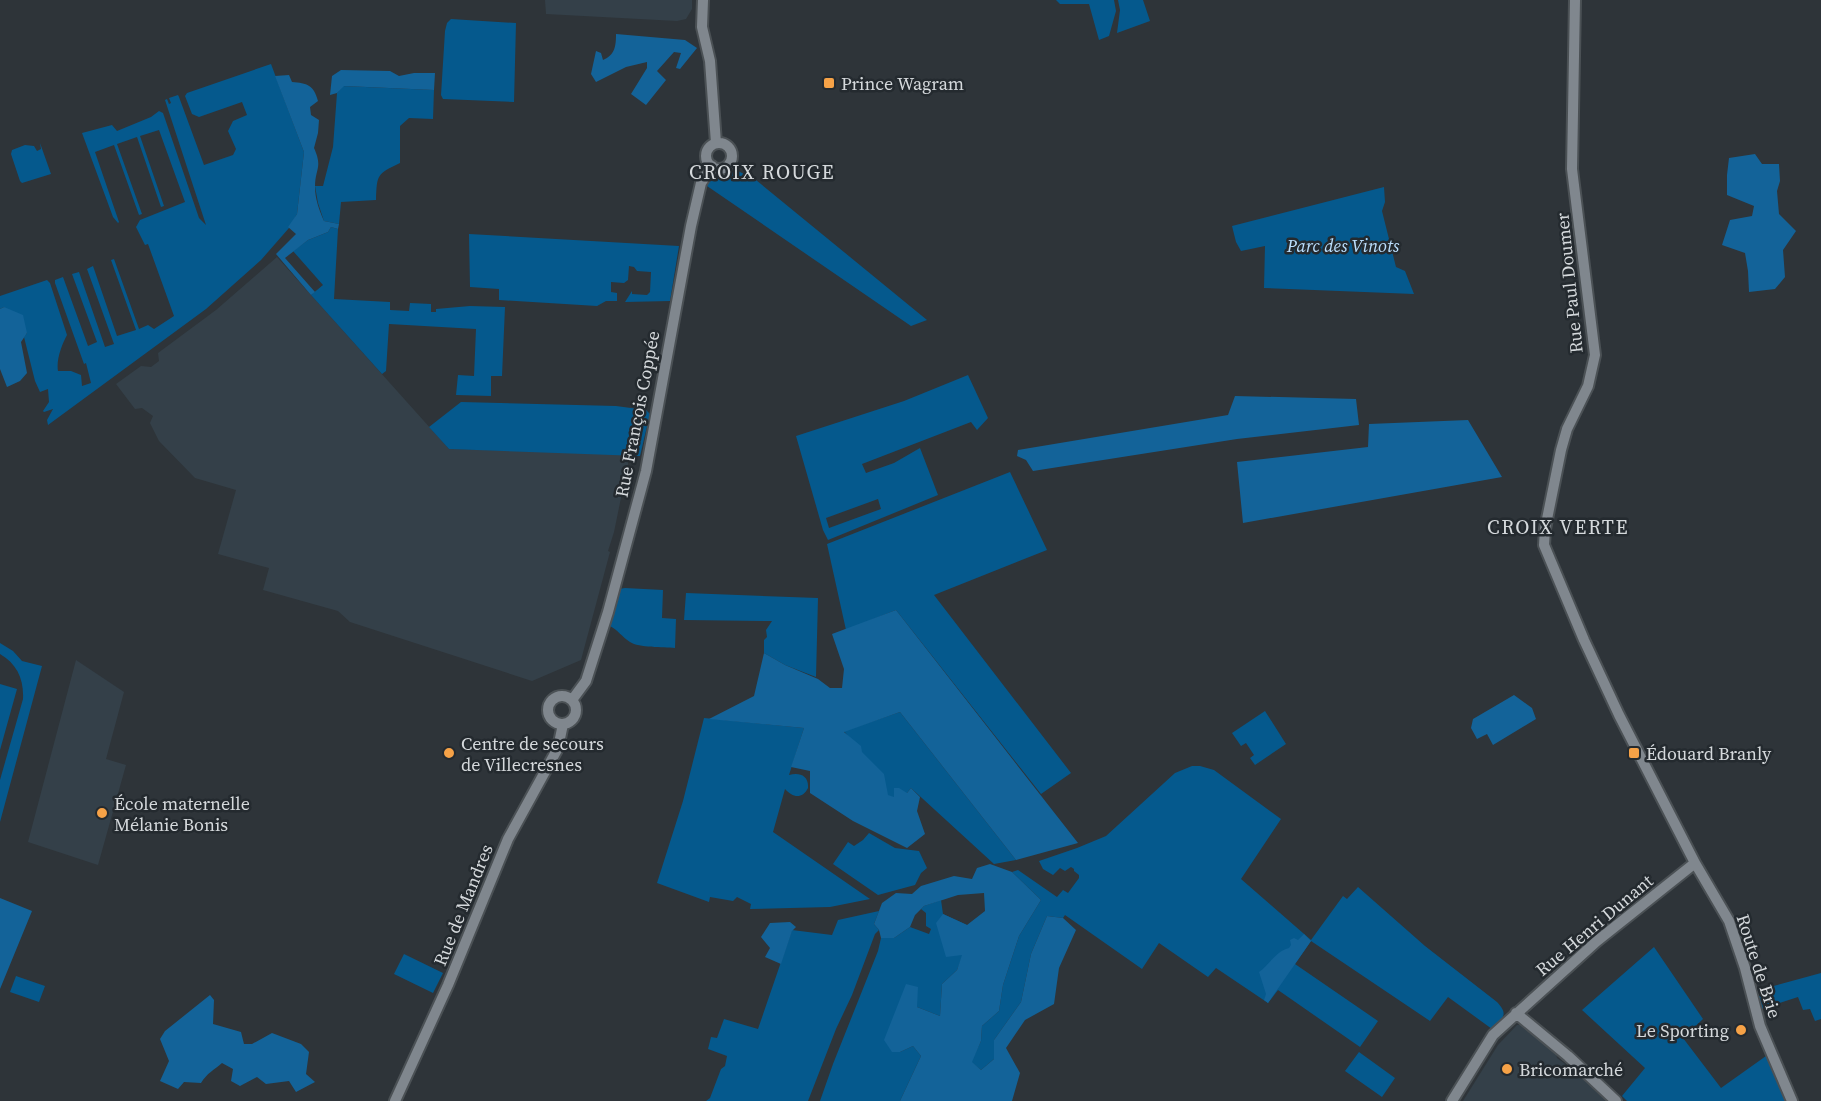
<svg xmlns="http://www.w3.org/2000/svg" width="1821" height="1101" viewBox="0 0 1821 1101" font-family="'Source Serif 4',serif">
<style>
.built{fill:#344049}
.green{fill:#05598d;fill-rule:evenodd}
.forest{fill:#136399}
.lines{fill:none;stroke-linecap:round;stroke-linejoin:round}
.minor-casing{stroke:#4b5155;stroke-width:14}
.minor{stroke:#80878e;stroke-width:10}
.poi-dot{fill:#f6a247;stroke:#242a2f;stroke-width:2}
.labels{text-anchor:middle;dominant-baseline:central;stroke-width:5;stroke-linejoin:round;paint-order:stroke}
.poi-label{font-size:18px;fill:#d5d9dc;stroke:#242a2f;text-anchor:start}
.park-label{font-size:18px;font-style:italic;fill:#bbdffe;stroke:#242a2f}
.street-label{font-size:18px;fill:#d5d9dc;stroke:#242a2f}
.neighbourhood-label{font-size:20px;letter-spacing:1.5px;fill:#d5d9dc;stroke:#242a2f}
</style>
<rect width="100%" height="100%" fill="#2e3439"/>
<path class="built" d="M545 0H692V9L686 19 677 21 546 14Z
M277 257 449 449 630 454 614 532 608 551 610 552 581 660 532 681 350 622 338 611 263 590 269 568 218 554 236 490 195 478 159 441 150 423 153 416 142 408 135 409 116 384 141 366 151 367 159 361 158 353 216 310Z
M76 660 124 692 106 759 126 765 98 865 28 842Z
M1517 1025H1524L1556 1054 1557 1058 1580 1075 1609 1101H1463L1498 1045Z"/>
<path class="green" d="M1056 0H1114L1116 11 1109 36 1099 40 1089 4H1060Z
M1118 0H1143L1150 21 1117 33 1120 10Z
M451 19 516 23 514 102 443 99 441 95 445 31 447 23Z
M271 64 304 152 297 214 289 228 261 260 206 309 48 425 47 420 53 409 44 412 43 411 49 402 48 389 40 392 35 381 24 337 27 333 4 307 0 309V296L47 280 50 283 67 335C62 344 56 360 58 371H71L81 375 82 386 91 383 86 363 84 364 55 283V280L63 277 88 346 97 342 72 274 79 272 105 347 114 344 87 269 93 266 117 336 136 330 111 260 114 259 139 329 148 325 154 329 174 316 148 244 145 245 136 227 140 220 185 202 159 130 140 136 164 206 161 207 137 137 117 144 142 214 139 215 114 145 95 152 119 222 118 223 113 217 82 133 112 125 117 131 151 117 159 111 163 113 199 218 206 225 165 100 167 99 169 104 171 103 169 98 178 95 179 97 204 165 233 155 236 149 228 131 233 121 247 115 242 102 199 117 192 114 185 96 187 93Z
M343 86 434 90 433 119 409 118 400 126V163C377 174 377 174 376 200L341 202 339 224 324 221 318 203 315 186H323L333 147 337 93Z
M40 143 51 174 22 183 20 181 11 154 12 150 25 145 34 146 37 151 41 149Z
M736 170 756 180 927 320 911 326 707 186C711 174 718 179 727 176 730 174 733 172 736 170Z
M1384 187 1385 202 1382 211 1396 267 1405 271 1414 294 1264 288 1265 246 1241 251 1236 242 1232 226Z
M331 227 338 229 334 299 390 302V310L409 311 410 303 431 304V312H436V309L470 306 505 307 502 376H491V396L456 395 458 375 474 376 476 329 389 324 386 371 382 374 311 295 323 285 293 251 308 240 328 232Z
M469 234 679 246 670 301 625 302 632 291V294L647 295 650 292 651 272 637 271 634 267 629 266 628 280 624 283 611 282V292L617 293V301H606L597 306 499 300V289L470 287Z
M968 375 988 418 977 430 971 422 862 464 866 473 894 463 920 448 938 495 828 540 823 530 796 436 904 401ZM878 499 881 509 829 528 826 518Z
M461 402 616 406 646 410 650 414 640 456 449 449 429 427Z
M1010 472 1047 550 934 595 1071 773 1041 794 896 610 846 630 827 544Z
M625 588 663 590 662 618 676 619 675 648C663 647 639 648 630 642 622 637 618 630 610 626L619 589Z
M686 593 818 598 816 677 785 665 764 653V640L767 637 766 630 772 621 684 620Z
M0 643 13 651 22 661 42 666 0 822V780L23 699C24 679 17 664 0 654Z
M0 684 17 689 0 750Z
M1265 711 1286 744 1255 765 1250 758 1254 755 1246 743 1241 746 1232 733Z
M900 712 1016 860 994 864 911 788 907 793 894 797 853 821 861 752 844 731Z
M704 718 804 728 789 775C799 772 809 775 808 788 802 800 792 797 785 789L773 832 870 899 830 907 750 909 751 904 737 897 733 901 710 897 709 902 657 883 683 801Z
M1192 766H1200L1214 770 1281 819 1241 879 1311 940 1343 896 1347 899 1358 887 1425 946 1497 1002C1509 1015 1503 1017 1492 1029L1448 997 1430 1021 1311 941 1295 964 1378 1021 1360 1047 1278 990 1268 1003 1216 968 1208 977 1159 943 1142 969 1065 915 1063 918 1047 916 1031 954 1021 1002 994 1040V1059L981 1070 971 1062 981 1041 982 1026 999 1011 1003 985 1019 936 1041 900 1012 872 1018 870 1057 897 1063 890 1068 893 1079 878V875L1074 871V869L1071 867 1065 871 1060 868 1053 875 1043 869 1039 861 1077 848 1106 836 1175 773Z
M869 833 895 848 919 851 927 868 921 873 915 885 878 895 833 864 848 842 854 846 863 840Z
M941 900 943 914 967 925 963 955 957 970 942 984 940 1016 917 1007 900 1052 913 1046 921 1056 900 1101H820L833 1064 878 951 881 938H894L910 927 929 934 931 929 926 926V913L921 909 924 906Z
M879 911 874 924 879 930 875 934 852 995 836 1029 808 1101H706L710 1098 721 1069 725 1066 727 1056 708 1049 711 1037 717 1038 724 1019 758 1029 792 930 832 935 838 920Z
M1654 947 1703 1019 1683 1038 1721 1088 1766 1056 1786 1101H1627L1622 1096 1645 1068 1582 1010Z
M404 954 443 973 433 993 394 974Z
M1821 973V1019L1815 1021 1810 1009 1803 1010 1798 997 1761 1009 1757 997 1765 994 1763 989Z
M16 976 45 986 39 1002 10 992Z
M1359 1052 1395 1078 1382 1097 1345 1071Z"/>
<path class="forest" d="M616 34 685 40 697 48 680 69 676 68 681 53 674 52 657 71 666 80 646 105 631 94 647 68V62L626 67 596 82 591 74 596 51 601 53 603 60C615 55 616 46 616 34Z
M341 70 390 71 399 76 414 73H435L434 90 344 86 337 93 330 95 332 76Z
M289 75 292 82C307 83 314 85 318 101L310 107 311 115 319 120 318 133 314 148C323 168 315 168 315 187 315 198 319 210 324 221L339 224 338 229 331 227 328 232 308 240 285 258 315 292 311 295 276 254 296 234 288 227 297 214 304 152 275 76Z
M1755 154 1762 164H1779L1780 181 1777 191 1779 214 1796 231 1783 250 1785 277 1775 289 1749 292 1748 271 1745 253 1722 245 1730 220 1752 216 1754 206 1727 195V175L1729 158Z
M4 307 23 315 27 333 21 342 27 373 20 381 7 387 0 369V309Z
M1235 396 1356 399 1359 425 1237 439 1033 471 1026 460 1017 456 1018 450 1228 415Z
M1468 420 1502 477 1243 523 1237 462 1368 447 1369 424Z
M896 610 1078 843 1016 860 900 712 844 732 861 746 862 752 884 774 888 795 894 797V788H899L907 793 911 788 920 797 917 811 925 834 907 848 853 821 810 793V771L791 767 804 728 709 719 754 696 764 653 785 665 818 679 830 688H842L844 669 832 634Z
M1514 695 1532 708 1536 719 1493 745 1487 734 1477 739 1471 728 1473 719Z
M990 864 1012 872 1041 900 1019 936 1003 985 999 1011 982 1026 981 1041 972 1062 981 1070 994 1059V1040L1021 1002 1031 954 1047 916 1063 918 1076 930 1059 968 1054 1004 1025 1020 1006 1048 1020 1073 1012 1101H900L921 1056 913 1046 900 1052H892L884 1040 906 984 918 987 917 1007 940 1016 942 984 957 970 962 955 946 957 936 923 943 914 967 925 985 911 984 893 958 895 924 906 915 915 910 927 894 938H881L879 930 874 924 882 903 896 893 912 894 921 886 954 876 972 879 977 868Z
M0 898 32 911 0 989Z
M790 922 796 927 792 931 781 964 765 957 770 948 761 937 770 923Z
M1304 934 1311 941 1268 1003 1264 1000 1266 994 1259 972C1270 964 1275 952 1289 948L1291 945 1290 940 1294 938 1298 940Z
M210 995 214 1000 213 1024 241 1032 244 1044H252L272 1033 301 1044 309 1052 306 1074 315 1082 296 1092 289 1081 266 1084 257 1077 240 1086 231 1081 233 1069 222 1063C214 1070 207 1073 201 1083L184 1082 178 1089 160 1081 169 1061 160 1039 165 1031Z"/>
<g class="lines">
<g class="minor-casing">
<path id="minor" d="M703 0 702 27 710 61 716 143
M1575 0 1572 169 1595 355 1588 386 1567 429 1561 450 1545 529 1544 545 1584 640 1619 715 1695 863 1729 921 1745 968 1760 1026 1792 1101
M706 156a13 13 0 1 1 26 0a13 13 0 1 1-26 0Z
M548 710a14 14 0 1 1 28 0a14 14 0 1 1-28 0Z
M572 700 586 681 608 612 646 471 691 226 701 183 712 166
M1516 1013 1568 1056 1616 1101
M395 1101 448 985 508 839 558 748 563 724
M1452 1101 1493 1035 1597 941 1695 863"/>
</g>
<use href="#minor" class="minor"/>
</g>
<g class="poi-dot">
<rect x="823" y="77" width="12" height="12" rx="3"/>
<circle cx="449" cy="753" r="6"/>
<rect x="1628" y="747" width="12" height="12" rx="3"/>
<circle cx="102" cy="813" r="6"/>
<circle cx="1741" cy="1030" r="6"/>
<circle cx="1507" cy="1069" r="6"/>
</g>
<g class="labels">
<g class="poi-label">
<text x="841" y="83">Prince Wagram</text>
<text x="461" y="743">Centre de secours<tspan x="461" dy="21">de Villecresnes</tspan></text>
<text x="1646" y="753">Édouard Branly</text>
<text x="114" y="803">École maternelle<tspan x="114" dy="21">Mélanie Bonis</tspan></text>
<text x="1729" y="1030" text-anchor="end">Le Sporting</text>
<text x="1519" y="1069">Bricomarché</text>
</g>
<g class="park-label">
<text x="1343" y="245">Parc des Vinots</text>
</g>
<g class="street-label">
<text transform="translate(1569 283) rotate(-96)">Rue Paul Doumer</text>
<text transform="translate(637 414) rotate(-79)">Rue François Coppée</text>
<text transform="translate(463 905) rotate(-68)">Rue de Mandres</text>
<text transform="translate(1594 925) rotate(-40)">Rue Henri Dunant</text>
<text transform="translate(1759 966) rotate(72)">Route de Brie</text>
</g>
<g class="neighbourhood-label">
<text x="762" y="172">CROIX ROUGE</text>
<text x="1558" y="527">CROIX VERTE</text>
</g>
</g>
</svg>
